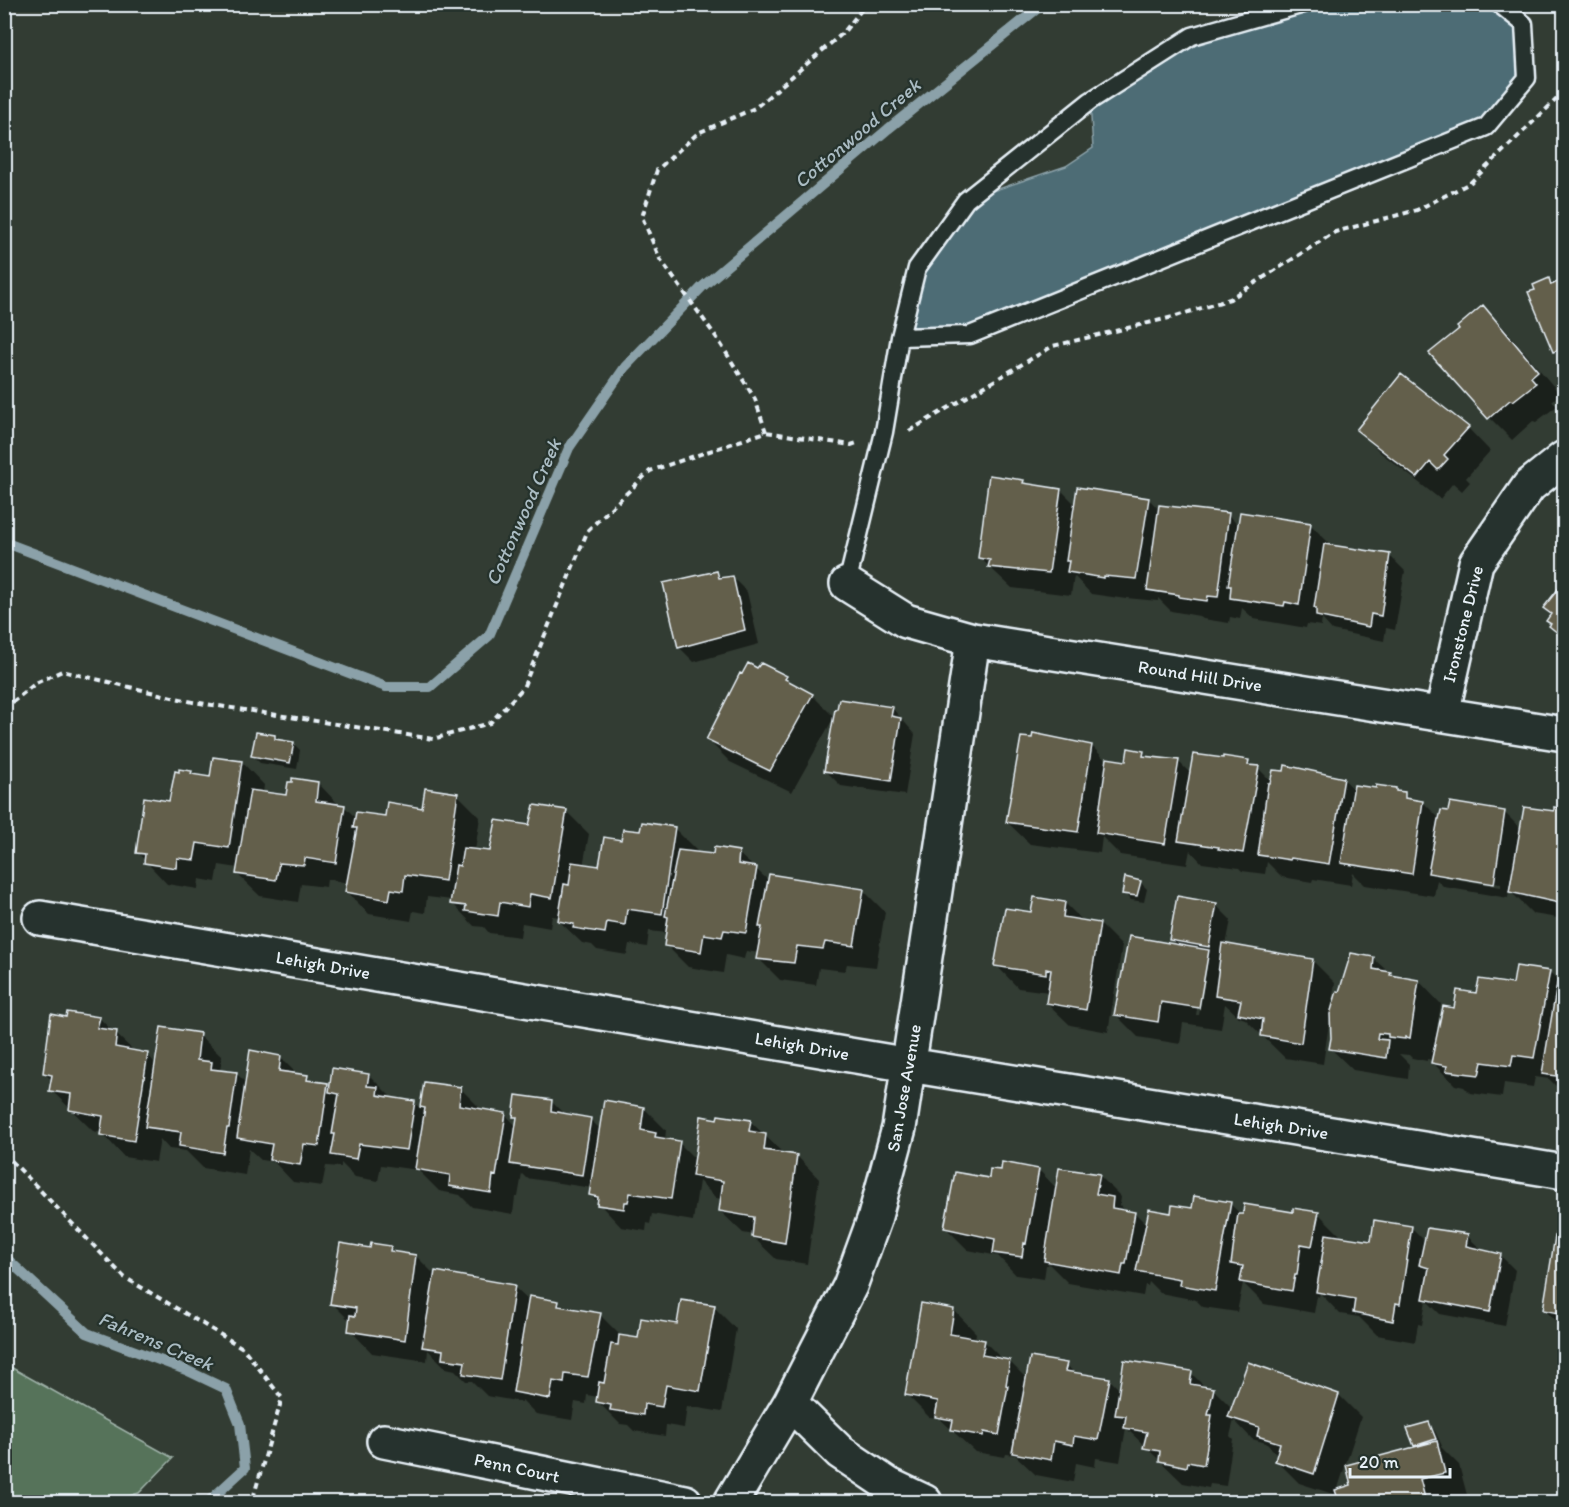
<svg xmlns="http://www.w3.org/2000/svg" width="1569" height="1507" viewBox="0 0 1569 1507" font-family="Itim,sans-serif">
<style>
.green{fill:#56735a;stroke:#9fb2a9;stroke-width:1.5}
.water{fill:#4d6c74;stroke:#8ba1a9;stroke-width:1.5}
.shadow{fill:#0007;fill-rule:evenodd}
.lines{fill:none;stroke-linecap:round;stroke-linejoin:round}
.stream{stroke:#8ba1a9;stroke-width:10}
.building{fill:#645e4c;stroke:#e8f1f8;stroke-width:1.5}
.lane-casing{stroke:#e8f1f8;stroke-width:21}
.street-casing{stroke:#e8f1f8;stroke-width:38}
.path{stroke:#e8f1f8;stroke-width:4;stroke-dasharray:6 4.5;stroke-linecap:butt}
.lane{stroke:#26332d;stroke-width:16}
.street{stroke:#26332d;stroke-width:33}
.labels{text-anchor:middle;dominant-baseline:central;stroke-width:4.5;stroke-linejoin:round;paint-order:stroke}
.street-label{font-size:18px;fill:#e8f1f8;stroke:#26332d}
.water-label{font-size:20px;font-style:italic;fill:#aabcc3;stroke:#26332d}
</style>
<rect width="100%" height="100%" fill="#323c33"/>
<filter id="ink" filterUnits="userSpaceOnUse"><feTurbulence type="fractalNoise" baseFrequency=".0167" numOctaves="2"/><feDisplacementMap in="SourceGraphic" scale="12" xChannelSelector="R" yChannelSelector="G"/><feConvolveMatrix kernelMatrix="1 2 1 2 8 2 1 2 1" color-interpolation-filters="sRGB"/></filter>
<g filter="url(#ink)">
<path class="green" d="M5 1364 173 1458 139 1493 109 1502H5Z"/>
<path class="water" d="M1304 4 1499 5 1524 24 1527 78 1486 127 970 335 900 337 917 268 966 200 1066 166 1093 148 1090 101 1192 36Z"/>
<path class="shadow" d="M1549 280 1554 285 1564 281V361L1554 351 1536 291Z
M1483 307 1505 329 1560 394 1552 401 1557 406 1536 422 1533 421 1512 440 1490 418 1461 330Z
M1468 428 1490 451 1466 478 1470 482 1462 491 1453 483 1440 499 1381 453 1358 430Z
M1023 482 1026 485 1061 490 1076 505 1149 499 1160 511 1228 515 1240 527 1310 524 1333 547 1390 556 1405 571 1395 630 1386 628 1384 641 1332 630 1322 619 1321 626 1307 624 1306 628 1254 619 1242 608 1240 619 1230 617 1229 623 1203 619 1199 616 1171 611 1158 598V601L1126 598V599L1091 594 1074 576 1071 595 1012 588 980 558Z
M717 573 723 579 732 577 747 592 759 644 694 662 679 647Z
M1564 587V639L1551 626 1552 615 1545 608Z
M758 670 786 677 795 686 812 695 834 717 792 792 730 762 707 739 742 676Z
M892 708 915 734 905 795 841 786 826 771Z
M1034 734 1092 746 1108 763H1127L1143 752 1149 759 1179 762 1191 774 1248 761 1254 767 1258 768 1272 782 1344 779 1354 790 1395 789 1398 793 1404 794 1411 800 1423 802 1441 820 1504 812 1521 829 1555 813 1556 809 1564 811V919L1533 914 1509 890 1508 898 1444 887 1437 880 1434 896 1365 885 1353 873 1351 885 1313 879 1312 882 1282 877 1267 862 1265 874 1242 871 1239 868 1202 863 1190 850 1187 865 1120 855 1102 837 1100 853 1030 844 1007 822ZM1444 874 1501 884V887L1444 877Z
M275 736 280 741 293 743 300 750 297 769 260 763 253 756Z
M242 762 264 785 263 793 287 797 318 783 340 806H344L356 818H386L423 810 458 795 480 817 475 851 491 853 531 827 567 812 589 834 583 866 600 868 622 841 641 833 675 829 697 851V854L714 856 738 853 769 881 863 890 885 912 876 967 847 964 845 971 819 968 816 985 780 980 758 958 759 953 746 951 744 959 726 955 723 973 688 967 666 945 667 933 649 931 647 947 629 944 627 955 597 950 592 945 582 943 559 921 560 917 552 916 550 928 522 923 520 937 489 933 484 927 474 926 452 903V900L427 897 425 913 413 911 411 921 369 914 347 892 348 883 327 879 326 887 301 884 298 902 260 896 237 874 238 868 219 865 216 882 199 879 198 889 167 884 137 852 191 772 194 776 211 778Z
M1140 882 1147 889 1144 902 1131 900 1124 893Z
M1065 903 1083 921 1100 924 1122 946 1108 1032 1070 1025 1047 1003 1049 992 1018 988 996 965 1032 914Z
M1216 905 1231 920 1226 945 1313 961 1335 983 1331 1008 1333 1009 1340 993 1374 959 1395 978 1419 981 1441 1004 1437 1028H1440L1455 1010 1478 995 1514 986 1517 968 1550 972 1564 987V1094L1549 1079 1535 1077 1533 1087 1504 1083 1502 1097 1470 1093 1464 1087 1455 1085 1433 1063 1434 1060 1427 1059V1061L1412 1058 1409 1055 1399 1054 1409 1064 1408 1079 1353 1070 1330 1048 1332 1038V1017H1330L1323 1064 1285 1058 1245 1019 1239 1017 1225 1004 1221 1029 1183 1023 1180 1044 1138 1037 1116 1015 1177 946 1171 940ZM1204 967H1207L1199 1015H1196Z
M68 1018H99L135 1052 147 1054 156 1064 199 1035 222 1057 220 1071 236 1073 247 1084 280 1057 298 1075 307 1077 313 1082 327 1084 331 1088 369 1075 391 1097 414 1103 421 1109 425 1083 461 1089 483 1111 506 1115 517 1127 518 1120 514 1116 551 1101 565 1115 590 1119 601 1130 644 1108 666 1130 665 1140 679 1143 696 1160 718 1120 750 1121 785 1155 797 1156 819 1179 807 1264 776 1259 753 1237 754 1235 743 1233 720 1211 722 1199 716 1198 699 1181 693 1221 652 1214 650 1224 647 1223 646 1231 621 1227 591 1195 592 1188 526 1178 522 1174 518 1197H515L513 1214 472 1207 460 1195 439 1191 418 1170 381 1165 378 1181 355 1177 341 1163V1167L326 1166 322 1186 293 1182 274 1162 261 1160 249 1149 245 1175 203 1168 186 1151 169 1149 160 1139 156 1162 124 1157 102 1133 93 1131 51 1090 52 1081 45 1073Z
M1039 1170 1057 1189 1099 1175 1121 1197 1120 1205 1126 1212 1135 1213 1147 1225 1172 1214 1230 1204 1244 1217 1318 1213 1340 1235V1238L1372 1243 1412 1228 1426 1242 1467 1236 1483 1251 1500 1255 1515 1270 1505 1326 1440 1314 1426 1300 1422 1325 1418 1324 1415 1342 1377 1335 1359 1317 1340 1314 1320 1293 1319 1297 1317 1296 1314 1313 1264 1304 1243 1283 1237 1312 1203 1307 1196 1300 1160 1293 1149 1282 1148 1286 1145 1285 1143 1296 1068 1283 1048 1263V1265H1046L1044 1279 1016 1275 998 1256 968 1250 946 1228 990 1180Z
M1557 1232 1564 1233V1330L1545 1310Z
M390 1248 395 1253 416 1256 436 1276 514 1287 529 1301 558 1302 565 1309 600 1315 622 1337 639 1340 678 1325 714 1307 736 1329 722 1412 687 1406 684 1428 666 1425 665 1436 634 1431 628 1425 620 1424 598 1402V1397L587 1395 586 1404 575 1402 572 1420 536 1414 522 1400V1402L487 1396 472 1381H466L455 1370 446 1368 428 1350 427 1361 372 1353 350 1330 351 1322 332 1303 371 1249Z
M954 1310 976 1333 975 1340 984 1341 1003 1360 1010 1362 1027 1379 1066 1364 1075 1374 1109 1379 1120 1390 1191 1373 1206 1388 1213 1389 1233 1409 1339 1395 1361 1417 1337 1491 1352 1486 1418 1447 1415 1445 1428 1424 1435 1431 1442 1446H1440L1459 1465 1467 1495 1442 1502H1340L1337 1491 1336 1495 1299 1483 1277 1461 1278 1455 1266 1443 1252 1439 1234 1420 1230 1436 1233 1439 1226 1486 1210 1484 1209 1488 1183 1483 1126 1428 1120 1462 1096 1458 1095 1467 1076 1463 1073 1482 1036 1475 1015 1455 1006 1454 1005 1457 975 1452 939 1418 929 1417 906 1394Z"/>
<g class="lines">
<path class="stream" d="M4 542 386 687H430L489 636 569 448 625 367 702 287 888 129 1043 4
M4 1256 87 1333 186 1370 226 1389 240 1424 245 1468 208 1502"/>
</g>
<path class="building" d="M1549 278 1551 285 1564 279V353L1562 349 1553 352 1528 292 1535 290 1533 285Z
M1483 305 1538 371 1531 377 1536 383 1513 401 1510 400 1488 419 1429 353 1459 329 1457 327Z
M1401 374 1469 427 1444 455 1448 459 1438 470 1430 462 1417 478 1356 430Z
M989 475 1024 480 1023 483 1061 489 1049 573 988 567 990 560 978 558Z
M1077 487 1149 498 1136 579 1104 576V578L1067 572 1069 561H1066Z
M1159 505 1229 513 1218 597 1208 596 1207 601 1179 597V595L1147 590Z
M1240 512 1311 523 1299 605 1285 602 1284 606 1230 598 1231 586H1228Z
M1324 544 1390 554 1381 616 1371 614 1369 627 1316 616V608H1314Z
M717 571 719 578 733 576 745 630 678 648 663 583Z
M1564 585V638L1549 626 1551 624 1546 621 1551 614 1543 608 1559 588 1560 590Z
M748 663 757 668 761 663 787 676 785 679 813 694 770 771 706 740 740 673 742 674Z
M839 699 893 707 891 716 901 718 891 781 824 771 835 709H837Z
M256 732 275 735V739L294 742 290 763 251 756Z
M1033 733 1092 745 1078 832 1006 822 1021 737 1032 738Z
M1128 748 1144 751 1143 756 1179 760 1165 844 1096 833 1107 758 1126 761Z
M1193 754 1223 758V756L1249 760 1248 765 1259 766 1243 853 1218 849 1219 847 1178 841Z
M213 757 242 761 229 848 197 843 194 860 177 858 176 868 144 863 145 854 136 853 144 797 169 801 175 771 179 772V769L192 771 191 774 210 777Z
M1285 765 1344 778 1329 864 1291 858 1290 860 1258 855 1268 783H1270L1273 770 1284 771Z
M292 778 318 782 316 801 345 805 336 863 305 858 304 865 279 863 276 880 236 874 250 790 286 795 288 782H292Z
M1354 785 1376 788V785L1396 788V791L1405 792V798L1423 801 1412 874 1341 863Z
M425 788 458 793 445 881 405 875 403 891 391 889 389 900 345 892 357 828H353L356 812 385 816 387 802 422 808Z
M1450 802 1505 811 1494 884 1428 873 1438 819H1439L1441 810 1448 811Z
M534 805 567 810 552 898 530 894 528 907 500 902 498 916 465 911 466 906 450 904 456 865 460 866 463 848 490 851 496 820 529 825Z
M1524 807 1554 811V807L1564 809V904L1509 892Z
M642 822 675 827 662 914 627 909 625 925 607 922 605 933 573 928 574 924 558 921 564 884 569 885 572 862 599 866 604 837 621 840 623 829 640 831Z
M714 847 739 851 738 864 757 867 746 933 724 930 722 937 704 934 701 952 664 946 668 917 665 916 678 850 713 854Z
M769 874 864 889 854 946 825 942 823 949 797 946 794 963 756 959 762 927H759Z
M1125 877 1141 881 1137 896 1122 894Z
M1177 896 1217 903 1209 947 1169 940Z
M1034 897 1065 902 1063 917 1100 923 1086 1010 1046 1003 1051 970 1046 969V974L994 966 1005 908 1031 912Z
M1129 936 1209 950 1199 1008 1161 1002 1158 1022 1114 1015Z
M1222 943 1313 959 1301 1043 1261 1036 1263 1019 1238 1014 1241 1000 1215 996Z
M1351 953 1374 957 1373 969 1391 972 1390 975 1419 980 1410 1038 1405 1037V1039L1388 1037V1034L1378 1033 1377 1039 1388 1040 1386 1058 1329 1049 1331 1038 1330 1014 1337 991 1339 992Z
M1516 966 1550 971 1534 1058 1513 1055 1511 1066 1482 1062 1479 1075 1446 1071 1447 1066 1431 1063 1443 1006 1454 1008 1457 990 1476 993 1479 979 1513 984Z
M1557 984 1564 986V1077L1542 1074Z
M67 1012 100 1017 97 1028 117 1031 115 1047 148 1053 134 1141 100 1135 103 1116 69 1110 71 1094 49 1091 52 1075 43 1073 51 1014 66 1017Z
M161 1027 200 1033 197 1060 212 1062 211 1069 237 1072 229 1128H227L223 1153 179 1146 181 1132 145 1127Z
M250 1050 281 1056 279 1071 308 1075 307 1080 328 1083 319 1146 304 1144 300 1165 269 1160 272 1144 237 1138Z
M332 1068 369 1074 367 1086 378 1087 377 1095 415 1101 407 1150 359 1144 356 1159 331 1155 335 1134H332L339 1094 329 1092Z
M424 1082 461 1087 459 1105 506 1113 496 1176 493 1175 491 1193 449 1186 450 1175 415 1169 425 1108 420 1107Z
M516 1095 552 1100 551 1111 591 1118 582 1175 510 1164 517 1117H513Z
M604 1100 644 1107 641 1130 656 1133 655 1137 680 1141 671 1199 630 1193 628 1202H625L624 1209 597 1205 598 1197 589 1195Z
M718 1115 751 1120 749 1131 766 1134 764 1150 797 1155 785 1243 752 1237 754 1217 719 1211 723 1181 692 1176 701 1116 717 1119Z
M1002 1162 1039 1169 1026 1244 1024 1243 1022 1257 993 1253 995 1239 944 1228 955 1172 989 1178 990 1169 1001 1170Z
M1059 1168 1100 1174 1096 1194 1113 1197 1112 1208 1135 1212 1126 1264H1123L1121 1275 1044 1261Z
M1194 1196 1231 1202 1215 1291 1179 1285 1180 1279 1136 1271 1149 1209 1171 1213 1172 1205 1192 1208Z
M1244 1204 1293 1212V1208L1319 1212 1312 1246 1301 1244 1297 1275H1295L1292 1291 1240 1282 1243 1266 1231 1264 1238 1214H1243Z
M1374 1220 1412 1226 1400 1304 1396 1303 1393 1321 1353 1313 1355 1299 1316 1292 1326 1234 1371 1241Z
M1427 1228 1468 1234 1466 1246 1501 1254 1490 1312 1423 1299 1429 1268 1419 1265Z
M1556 1230 1564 1231V1314L1543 1310Z
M340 1243 370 1248 371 1243 391 1246 390 1251 416 1255 405 1340 348 1331 350 1315 355 1316 356 1308 330 1304Z
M435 1271 515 1285 500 1380 463 1374 465 1362 442 1359 443 1350 422 1347Z
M529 1296 559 1301 558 1306 601 1313 588 1377 565 1374 564 1383 553 1381 550 1399 513 1392Z
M681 1300 715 1305 700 1391 666 1385 662 1407 644 1404 643 1415 610 1410 611 1405 596 1402 599 1382 604 1383 611 1344 618 1345 619 1335 638 1338 641 1318 677 1324Z
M921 1303 954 1309 950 1334 985 1340 982 1355 1010 1360 1006 1385 1008 1386 999 1435 984 1432 983 1436 951 1430 953 1420 935 1417 938 1401 905 1395Z
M1030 1357 1067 1363 1065 1371 1110 1378 1098 1440 1074 1436 1073 1445 1054 1441 1051 1460 1012 1453Z
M1124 1360 1192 1371 1190 1384 1214 1388 1208 1415H1212L1204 1465 1188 1462 1187 1467 1159 1461 1160 1451 1143 1448 1147 1432 1124 1428 1126 1416 1115 1415Z
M1248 1362 1339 1394 1314 1474 1275 1461 1280 1443 1257 1436 1259 1427 1228 1417Z
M1429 1422 1436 1439 1414 1446 1407 1428Z
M1437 1441 1445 1473 1420 1479 1426 1502H1339L1335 1490 1351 1485 1346 1465Z"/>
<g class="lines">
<g class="lane-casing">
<path id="lane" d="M900 337 970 335 1486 127 1527 78 1524 24 1499 4
M847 584 884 432 900 337 917 268 966 200 1090 101 1192 36 1304 4"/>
</g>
<g class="street-casing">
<path id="street" d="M847 584 906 621 973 640 1564 734
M1442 714 1476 563 1529 486 1564 458
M40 918 909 1065 1564 1172
M790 1403 840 1452 889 1485 925 1502
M384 1441 685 1502
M731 1502 790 1403 850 1286 874 1220 899 1128 973 640"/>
</g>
<path class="path" d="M909 431 1053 346 1173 317 1230 299 1335 232 1417 210 1470 183 1564 92
M766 432 755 399 717 338 660 259 642 217 657 170 698 133 755 108 843 33 866 4
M4 709 36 683 62 671 193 702 433 739 490 723 523 688 588 530 650 471 766 432 851 445 857 443
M4 1153 124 1277 243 1348 282 1398 252 1502"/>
<use href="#lane" class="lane"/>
<use href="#street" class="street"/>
</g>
</g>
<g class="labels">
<g class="street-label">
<text transform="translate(1463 624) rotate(-76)">Ironstone Drive</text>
<text transform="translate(1200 676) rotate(9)">Round Hill Drive</text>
<text transform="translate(323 965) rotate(10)">Lehigh Drive</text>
<text transform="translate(802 1046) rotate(10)">Lehigh Drive</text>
<text transform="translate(904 1088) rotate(-80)">San Jose Avenue</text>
<text transform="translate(1281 1126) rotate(9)">Lehigh Drive</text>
<text transform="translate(517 1468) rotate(12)">Penn Court</text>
</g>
<g class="water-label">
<text transform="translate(857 133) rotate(-40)">Cottonwood Creek</text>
<text transform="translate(523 512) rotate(-66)">Cottonwood Creek</text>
<text transform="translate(156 1341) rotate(23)">Fahrens Creek</text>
</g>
</g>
<rect width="1569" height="1507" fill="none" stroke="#26332d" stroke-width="24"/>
<rect x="12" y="12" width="1545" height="1483" fill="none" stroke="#e8f1f8" stroke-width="2" filter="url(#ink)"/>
<path d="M1350 1468v9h100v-9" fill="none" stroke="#e8f1f8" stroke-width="3"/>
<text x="1359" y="1468" font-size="18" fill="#e8f1f8" stroke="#26332d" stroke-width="4.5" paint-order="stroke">20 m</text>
</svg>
